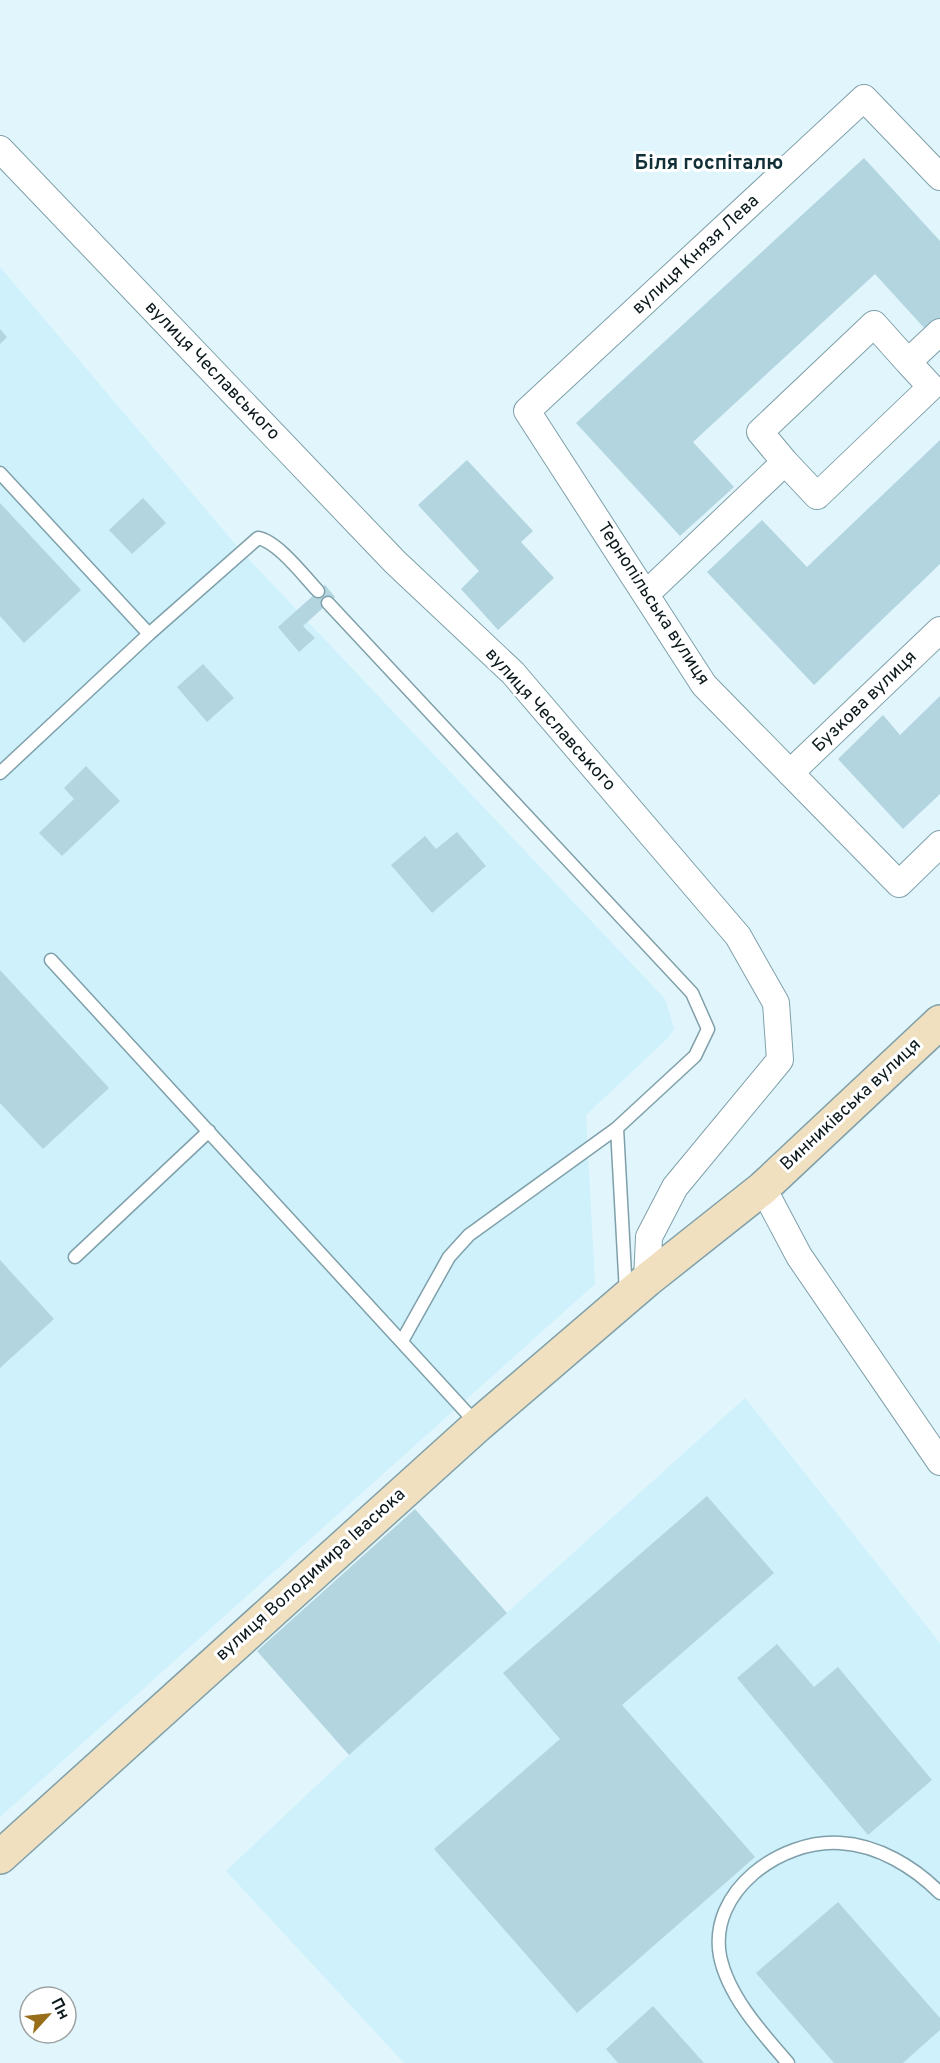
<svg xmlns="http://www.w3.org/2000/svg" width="940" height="2063" viewBox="0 0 940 2063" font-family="Overpass,sans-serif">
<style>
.built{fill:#cef1fc}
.building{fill:#b2d5e0}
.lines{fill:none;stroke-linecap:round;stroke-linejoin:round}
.service-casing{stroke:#7fa0aa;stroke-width:15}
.minor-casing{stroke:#7fa0aa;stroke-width:28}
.secondary-casing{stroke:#7fa0aa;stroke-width:36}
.service{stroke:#fff;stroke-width:12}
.minor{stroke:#fff;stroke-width:26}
.secondary{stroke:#f1e0bf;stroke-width:33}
.labels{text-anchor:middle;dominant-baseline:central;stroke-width:6;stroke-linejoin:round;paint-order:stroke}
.street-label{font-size:18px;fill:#0b181c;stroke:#fff}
.neighbourhood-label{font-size:20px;font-weight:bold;fill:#102f37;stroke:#fff}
</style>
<rect width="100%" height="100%" fill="#e1f5fc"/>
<path class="built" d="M0 267 242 552 665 999 674 1028 670 1036 586 1115 595 1284 0 1817Z
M745 1398 940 1643V2063H404L226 1871 349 1755Z"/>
<path class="building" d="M864 158 940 241V319L927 331 875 274 693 442 734 487 680 536 576 423Z
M0 329 7 337 0 344Z
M940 440V564L814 685 707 572 762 520 807 567Z
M467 460 533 531 521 542 554 578 498 630 461 589 479 571 418 505Z
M143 498 166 523 132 554 109 530Z
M0 503 81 590 24 643 0 616Z
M325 585 335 597 303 626 315 638 299 652 278 627Z
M203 664 234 698 207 722 177 687Z
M940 696V794L903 829 838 759 883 715 900 735Z
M86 766 120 801 62 856 39 833 74 799 64 788Z
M457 832 486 866 432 913 391 865 425 836 436 849Z
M0 970 109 1088 43 1149 0 1103Z
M0 1260 54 1319 0 1368Z
M707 1496 774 1573 622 1705 755 1857 577 2013 434 1849 560 1739 503 1673Z
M415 1509 507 1613 349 1755 257 1651Z
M777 1644 814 1687 838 1667 932 1780 868 1835 737 1678Z
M838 1902 940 2018V2030L903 2063H834L756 1973Z
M653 2006 704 2063H618L606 2049Z"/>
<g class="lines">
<g class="service-casing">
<path id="service" d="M0 473 149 634
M328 603 692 993 708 1029 695 1056 617 1128 626 1293
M0 773 149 634 258 538C277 541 304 576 318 591
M51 960 477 1424
M75 1257 209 1131
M402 1341 449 1257 469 1235 617 1128
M788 2063C762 2033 728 1996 720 1956 708 1891 781 1839 840 1843 878 1845 914 1867 940 1893"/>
</g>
<g class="minor-casing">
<path id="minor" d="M0 149 395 562 513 673 738 936 776 1003 780 1060 675 1187 649 1237 647 1280
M940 177 864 98 527 411 704 685 899 884 940 844
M785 462 760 432 874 324 908 362
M646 594 785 462 817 496 931 387 908 362 940 332
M790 773 940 630
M763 1188 799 1256 940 1462"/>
</g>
<g class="secondary-casing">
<path id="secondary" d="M0 1857 478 1425 647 1280 763 1188 940 1022"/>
</g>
<use href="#service" class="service"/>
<use href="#minor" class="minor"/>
<use href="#secondary" class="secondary"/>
</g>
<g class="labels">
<g class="street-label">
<text transform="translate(696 255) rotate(-43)">вулиця Князя Лева</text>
<text transform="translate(212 371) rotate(46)">вулиця Чеславського</text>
<text transform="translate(653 604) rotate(57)">Тернопільська вулиця</text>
<text transform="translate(865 702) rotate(-44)">Бузкова вулиця</text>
<text transform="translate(550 720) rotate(48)">вулиця Чеславського</text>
<text transform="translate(851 1105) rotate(-43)">Винниківська вулиця</text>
<text transform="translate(311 1575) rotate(-42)">вулиця Володимира Івасюка</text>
</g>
<g class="neighbourhood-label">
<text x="709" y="164">Біля госпіталю</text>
</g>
</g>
<g transform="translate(48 2015) rotate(63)"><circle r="28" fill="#ffffff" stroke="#9da3a4" stroke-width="1.5"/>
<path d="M0-4.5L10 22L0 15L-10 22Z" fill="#986e1a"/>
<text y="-9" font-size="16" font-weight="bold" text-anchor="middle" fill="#0b181c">Пн</text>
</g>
</svg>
